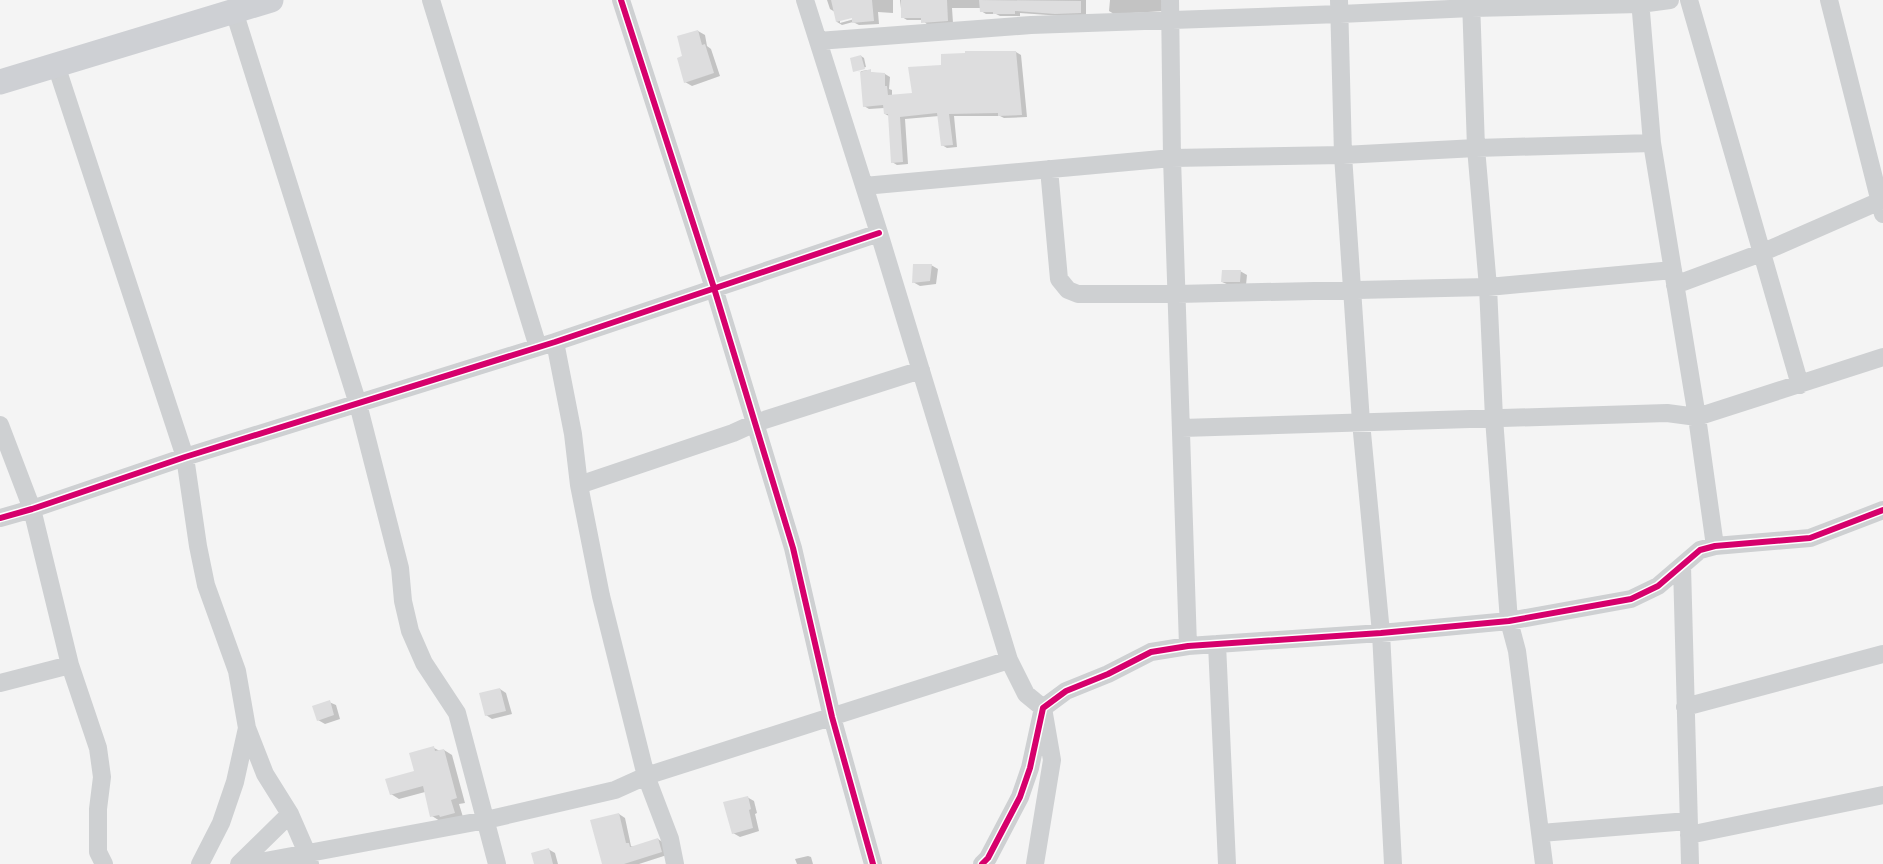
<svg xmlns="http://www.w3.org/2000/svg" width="1883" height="864" viewBox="0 0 1883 864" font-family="'Alegreya Sans',sans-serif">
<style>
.shadow{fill:#0003;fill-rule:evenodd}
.building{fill:#ddddde}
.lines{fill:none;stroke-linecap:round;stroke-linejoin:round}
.street{stroke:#ced0d2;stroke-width:18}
.secondary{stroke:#ced0d4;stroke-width:25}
.cycleway-casing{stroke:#fff;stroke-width:9}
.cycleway{stroke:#d6006c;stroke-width:6}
</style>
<rect width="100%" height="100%" fill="#f4f4f4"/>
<path class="shadow" d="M827 0H893V13L878 12 879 24 859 25 853 22 842 25 837 22 835 12 830 9ZM858 16V18L840 23V20Z
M900 0H1086V15L1062 16 1020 13V16H1000L996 14H986L981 11V8H952L953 23 928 25 922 20H907L902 17Z
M1110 0H1165V11L1114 14 1109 11Z
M698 31 705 35 707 46 711 49 720 76 692 86 685 82 684 57Z
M1016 52 1021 55 1027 117 1004 118 1000 116H954L957 147 947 148 942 145 939 116 905 119 908 164 897 165 892 162 889 116 885 114 884 108 869 109 864 106 861 71 857 72 867 70V72L885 74 890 77 889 89 892 90V96L914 94 943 67Z
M861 56 864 58 866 67 855 70Z
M931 265 938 269 936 284 920 286 913 282Z
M1240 271 1247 275 1246 285H1229L1222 282Z
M500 689 506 693 512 714 492 719 486 715Z
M329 702 336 705 340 719 325 724 318 720Z
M434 748 440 751 444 750 452 755 465 803 459 804 463 817 440 821 432 816 425 792 399 799 391 794 416 772Z
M747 797 754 801 757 813 755 814 759 831 740 837 733 833Z
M619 814 625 818 631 846 634 847 658 839 664 843 667 855 639 864H603Z
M548 849 555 853 558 864H535Z
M808 856 811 857 813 864H797L795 859Z"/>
<path class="building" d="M831 0H872L874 21 852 23V18L836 22Z
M901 0H947L948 21 921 23V18H901Z
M979 0 1081 1V13L1055 14 1015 11V14H993V12H980Z
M698 30 702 45 705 44 714 73 684 83 677 58 682 56 677 36Z
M965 51H1016L1022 115 998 116V113L949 114 953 145 941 146 937 113 900 117 903 162 891 163 888 114H884L883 105 863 107 860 72 871 69V72L885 73V86H887L888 95 912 93 908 67 941 65V54L965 53Z
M861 55 865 69 853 72 850 58Z
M913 264H932L930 281 912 283Z
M1222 270H1241L1240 282H1221Z
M500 688 506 711 485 716 479 693Z
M330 700 334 715 317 721 312 706Z
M434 746 435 751 444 749 457 798 451 800 455 813 440 817 439 815 430 817 423 786 390 795 385 779 414 771 409 753Z
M748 796 751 809 749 810 753 828 732 834 723 802Z
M619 813 626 843H629L630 847 658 838 662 852 624 864H602L590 820Z
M549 848 553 864H534L531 853Z"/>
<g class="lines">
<path class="street" d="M431 0 538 347
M621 0 714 288 793 548 832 717 873 864
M805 0 879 233 1009 660 1026 694 1043 708 1052 760 1035 864
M1170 0 1172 158 1188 646
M1339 0 1343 155 1361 422 1381 633 1393 864
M1471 0 1476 148 1488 287 1494 418 1509 621 1517 651 1544 864
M1640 0 1652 143 1697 417 1715 546
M1689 0 1800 385
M1829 0 1883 214
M234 11 358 404 400 568 403 601 410 631 424 663 457 713 497 864
M818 41 1031 25 1340 14 1472 8 1640 4 1670 0
M56 65 185 457 198 546 206 585 237 671 247 728 265 774 290 814 307 853 310 864
M1049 169 1059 279 1068 290 1078 294H1177L1488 287 1673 270
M864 186 1172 158 1343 155 1476 148 1652 143
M1675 285 1761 253 1880 201
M555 342 573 434 579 485 601 596 646 776 670 839 675 864
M0 425 32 509 70 665 98 748 102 777 98 809V852L104 864
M1182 428 1667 413 1697 417 1883 357
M579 485 733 433 755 423 921 370
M0 518 32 509 185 457 555 342 879 233
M1682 566 1690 864
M1217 644 1227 864
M0 683 70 665
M1685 707 1883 654
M1541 833 1688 821
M1689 835 1883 795
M200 864 221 823 235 782 247 728
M239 864 290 814
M250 864 486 820 615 790 646 776 1009 660
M982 864 988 858 1020 797 1030 768 1043 708 1066 691 1108 674 1151 652 1188 646 1381 633 1509 621 1631 599 1658 586 1700 550 1715 546 1810 538 1883 510"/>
<path class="secondary" d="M0 82 271 0"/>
<g class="cycleway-casing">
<path id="cycleway" d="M621 0 714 288 793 548 832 717 873 864
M0 518 32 509 185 457 555 342 879 233
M982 864 988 858 1020 797 1030 768 1043 708 1066 691 1108 674 1151 652 1188 646 1381 633 1509 621 1631 599 1658 586 1700 550 1715 546 1810 538 1883 510"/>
</g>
<use href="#cycleway" class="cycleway"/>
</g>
</svg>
